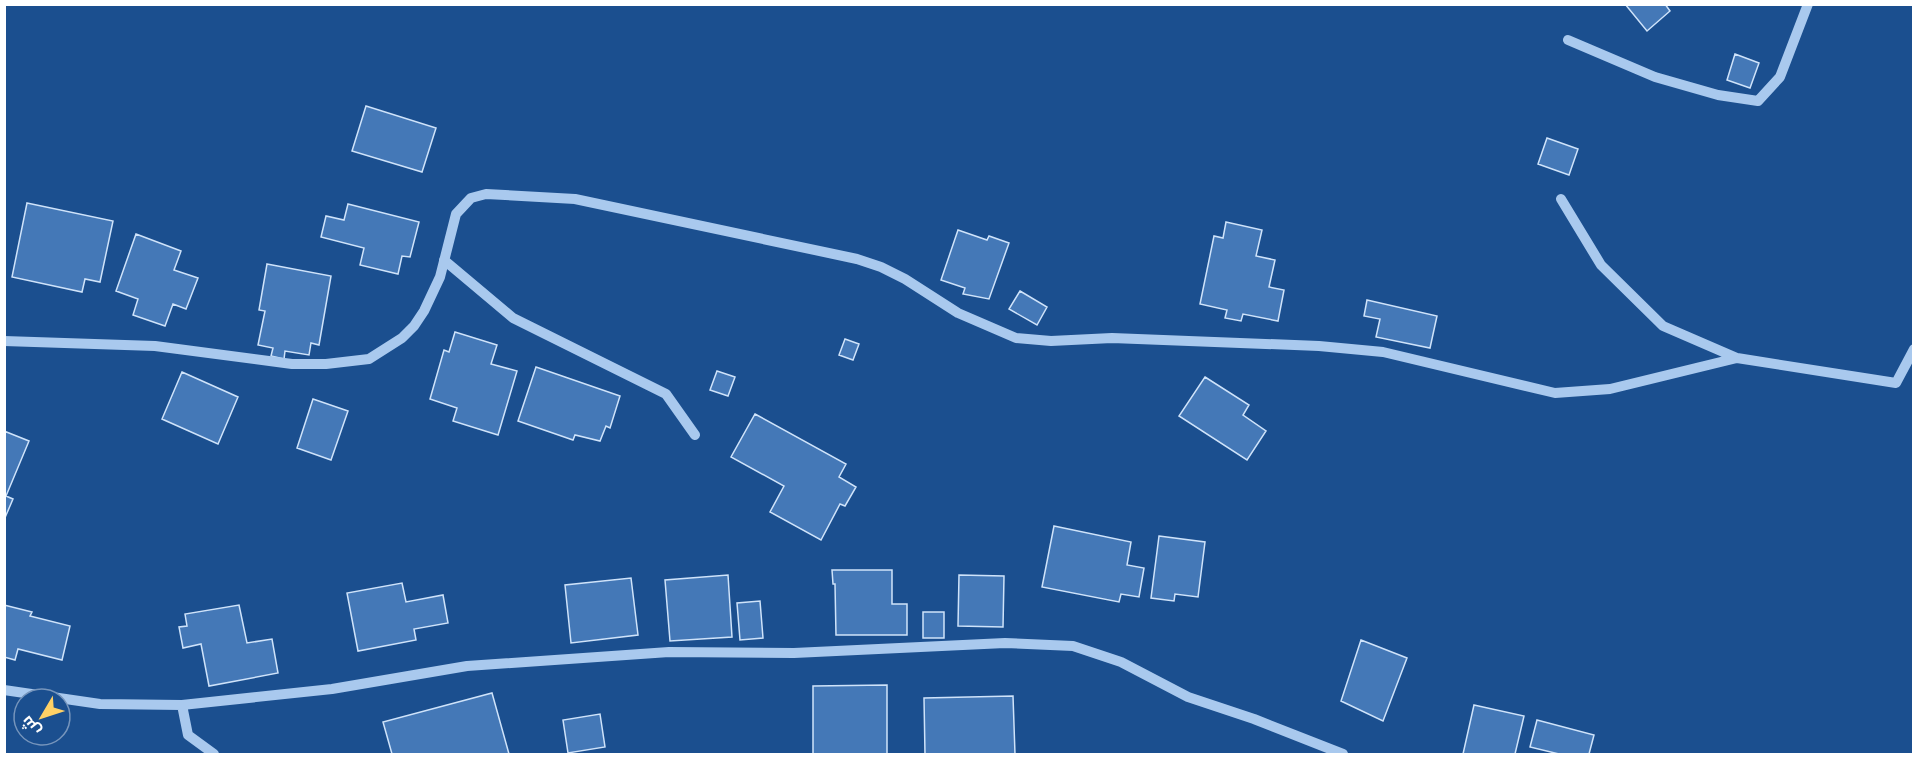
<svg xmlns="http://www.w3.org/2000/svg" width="1918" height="759" viewBox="0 0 1918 759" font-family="'Roboto Condensed',Cairo,sans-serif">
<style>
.building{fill:#4478b7;stroke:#cfe3fa;stroke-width:1.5}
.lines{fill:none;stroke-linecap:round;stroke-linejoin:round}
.minor{stroke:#a9c9ee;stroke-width:10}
</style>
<rect width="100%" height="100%" fill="#1b4f8f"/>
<path class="building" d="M1625 4H1665L1670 11 1647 31Z
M1735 54 1759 63 1750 88 1727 80Z
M366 106 436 128 422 172 352 151Z
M1547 138 1578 149 1569 175 1538 164Z
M27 203 113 221 100 282 85 279 82 292 12 277Z
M348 204 419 222 410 257 402 256 398 274 360 265 364 248 321 237 326 216 344 220Z
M1226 222 1262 230 1256 256 1275 260 1269 287 1284 290 1278 321 1243 314 1241 321 1225 318 1227 310 1200 304 1214 236 1223 238Z
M958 230 987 240 989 236 1009 243 989 299 963 294 965 288 941 280Z
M136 234 181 251 174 270 198 278 186 309 173 304 165 326 133 315 138 299 116 291Z
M267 264 331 276 319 345 311 343 309 355 285 351 284 359 271 356 273 348 258 345 265 311 259 310Z
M1020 291 1047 307 1037 325 1009 309Z
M1367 300 1437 316 1430 348 1376 337 1380 319 1364 316Z
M455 332 497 345 491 364 517 371 498 435 453 421 457 408 430 399 444 350 449 352Z
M845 339 859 344 853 360 839 355Z
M536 367 620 396 610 428 606 426 600 441 575 435 573 440 518 421Z
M717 371 735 377 728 396 710 390Z
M182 372 238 397 218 444 162 419Z
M1205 377 1249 405 1243 415 1266 431 1247 460 1179 416Z
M313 399 348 411 331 460 297 448Z
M755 414 846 464 839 477 856 487 845 506 840 504 821 540 770 512 784 486 731 457Z
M4 431 29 441 6 496 13 499 4 520Z
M1054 526 1131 542 1127 565 1144 568 1139 597 1121 594 1119 602 1042 587Z
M1159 536 1205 542 1198 597 1175 594 1174 601 1151 598Z
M832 570H892V604H907V635H836L835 584H833Z
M728 575 732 637 670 641 665 580Z
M959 575 1004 576 1003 627 958 626Z
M631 578 638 635 571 643 565 585Z
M402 583 406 602 443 595 448 623 414 629 416 640 358 651 347 593Z
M760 601 763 638 740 640 737 603Z
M4 605 32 612 30 616 70 626 62 660 18 649 15 660 4 657Z
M239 605 247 643 272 639 278 673 209 686 201 644 183 648 179 627 187 626 185 614Z
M923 612H944V638H923Z
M1361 640 1407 658 1383 721 1341 701Z
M887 685V754H813V686Z
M492 693 509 754H392L383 722Z
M1013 696 1015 754H925L924 698Z
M1474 705 1524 716 1515 754H1463Z
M600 714 605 747 568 753 563 720Z
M1537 720 1594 735 1589 754H1559L1530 747Z"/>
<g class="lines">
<path class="minor" d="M1568 40 1655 77 1718 95 1758 101 1780 77 1808 4
M1561 199 1601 265 1663 326 1737 358
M444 260 513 318 666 394 695 435
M4 341 155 346 292 364H326L369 359 402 338 414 326 424 311 440 277 456 214 471 198 486 194 575 199 857 259 881 267 905 279 958 313 1016 338 1051 341 1112 338 1319 346 1383 352 1555 393 1610 389 1737 358 1896 383 1914 349
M4 690 100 704 182 705 332 689 467 666 669 652 794 653 1005 643 1073 646 1121 662 1188 697 1254 719 1343 754
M182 705 188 735 214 754"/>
</g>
<rect width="1918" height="759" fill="none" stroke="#ffffff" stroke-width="12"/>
<g transform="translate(42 717) rotate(231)"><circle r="28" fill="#1b4f8f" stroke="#7695bc" stroke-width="1.5"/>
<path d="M0-4.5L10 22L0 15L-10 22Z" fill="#ffd166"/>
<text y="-9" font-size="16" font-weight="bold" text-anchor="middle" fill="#ffffff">ش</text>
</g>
</svg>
